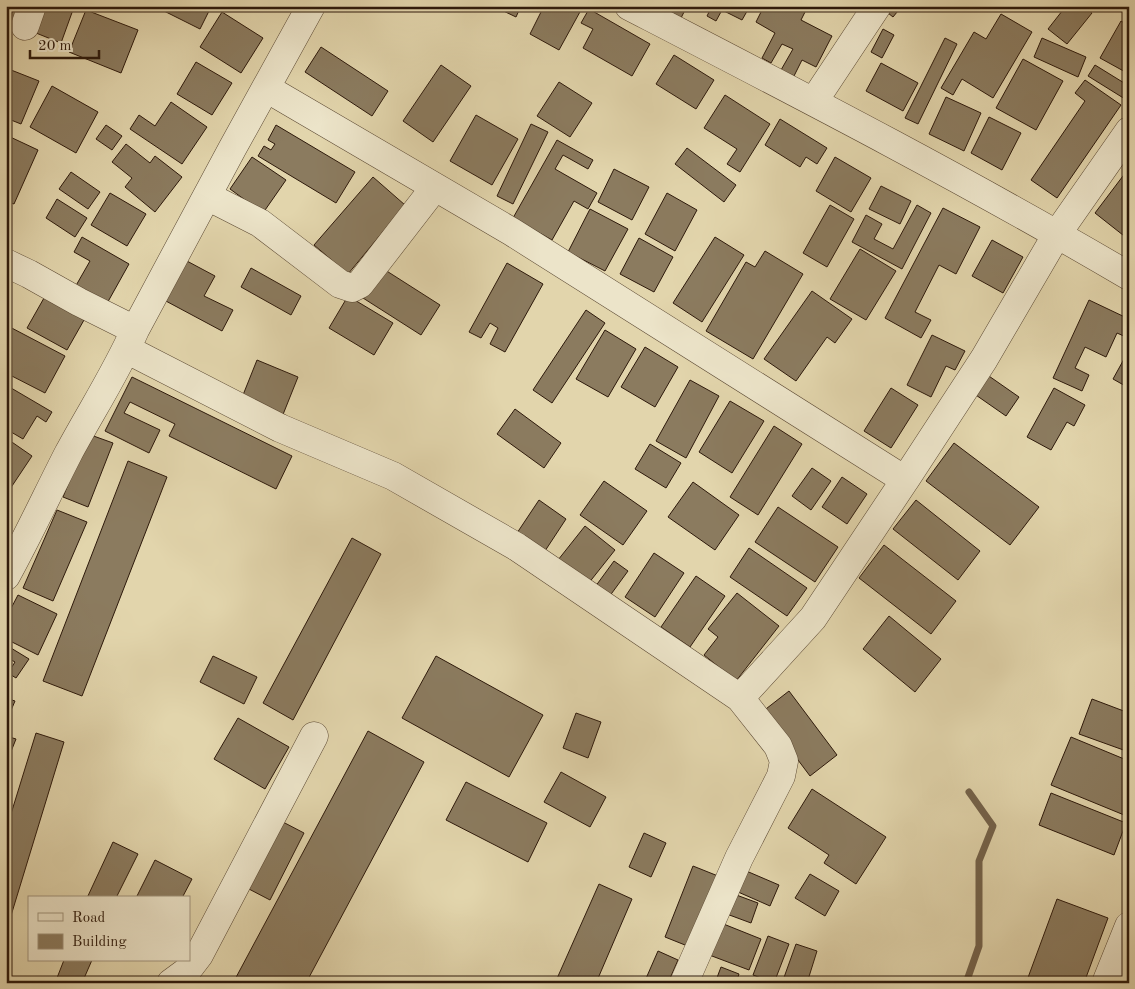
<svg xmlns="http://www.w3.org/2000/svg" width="1135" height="989" viewBox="0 0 1135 989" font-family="'Old Standard TT',serif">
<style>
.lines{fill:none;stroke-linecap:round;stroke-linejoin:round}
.stream{stroke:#74634b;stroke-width:7}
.building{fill:#8b7b5f;stroke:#2d190b}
.minor-casing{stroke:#5a4833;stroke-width:29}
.minor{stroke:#ece4c9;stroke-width:28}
</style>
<rect width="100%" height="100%" fill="#e2d5ac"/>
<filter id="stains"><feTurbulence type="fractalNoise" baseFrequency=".004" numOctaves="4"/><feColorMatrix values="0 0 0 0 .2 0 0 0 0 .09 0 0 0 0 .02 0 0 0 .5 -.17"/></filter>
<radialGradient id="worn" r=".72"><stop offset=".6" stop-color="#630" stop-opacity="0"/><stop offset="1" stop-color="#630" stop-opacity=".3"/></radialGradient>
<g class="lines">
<path class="stream" d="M966 983 979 946V861L993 826 969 792"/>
</g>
<path class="building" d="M6 6H19L9 30 6 29Z
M41 6 74 7 61 43 31 31Z
M154 6H210L211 7 200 29Z
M493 6H521L516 17Z
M544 6H574L581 10 559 50 530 34Z
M669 6H687L681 18 667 10Z
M704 6H750L742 20 722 10 716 21 707 16 710 10Z
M764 6H771L776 9 777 6H808L801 20 832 36 816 67 802 60 794 76 781 70 793 49 782 44 771 63 762 58 775 33 756 22Z
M885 6H902L893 17 883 9Z
M1066 6H1083L1092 13 1067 44 1048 29Z
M1127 6H1129V15L1124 12Z
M589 9 650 44 632 76 583 48 593 29 581 23Z
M86 10 138 30 121 73 69 52Z
M222 12 263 38 241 73 200 47Z
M1001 14 1032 32 993 98 962 79 953 95 941 88 974 32 986 39Z
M1121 21 1129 26V74L1100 58Z
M883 29 894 35 882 58 871 52Z
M945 38 957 44 918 124 905 118Z
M1042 38 1086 57 1078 77 1034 57Z
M321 47 388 91 372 116 305 72Z
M674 55 714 80 696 109 656 84Z
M1023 59 1063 81 1036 130 996 108Z
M196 62 232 83 212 115 177 94Z
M881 63 918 83 903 111 866 91Z
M441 65 471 86 433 142 403 121Z
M1095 65 1129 86V93L1125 99 1088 76Z
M6 68 39 81 21 124 6 118Z
M1085 80 1121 105 1057 198 1031 180 1085 101 1075 93Z
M559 82 592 103 570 137 537 116Z
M52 86 98 112 76 153 30 127Z
M725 95 770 124 740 172 727 164 737 149 704 128Z
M946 97 981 113 964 151 929 134Z
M171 102 207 127 182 164 130 129 139 115 155 126Z
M476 115 518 139 492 185 450 161Z
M989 117 1021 133 1002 170 971 153Z
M780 119 827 148 817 164 806 157 800 167 765 145Z
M531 124 548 132 513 204 497 196Z
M106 125 122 136 112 150 96 139Z
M276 125 355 172 336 203 258 156 264 146 271 150 275 144 268 140Z
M6 135 38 150 14 204 6 201Z
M557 140 593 160 588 169 563 155 555 169 597 193 588 209 574 201 552 240 513 218Z
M126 144 150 163 155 156 182 177 155 212 125 187 132 178 112 162Z
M687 148 736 185 724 202 675 164Z
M252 157 286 180 263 213 230 189Z
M835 157 871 178 851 212 816 191Z
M1129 168V237L1128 239 1095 213Z
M614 169 649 187 632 220 598 202Z
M71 172 100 192 88 209 59 189Z
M373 177 405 205 348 274 314 245Z
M881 186 911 201 900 224 869 209Z
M110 193 146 214 127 246 91 225Z
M667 193 697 210 675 251 645 234Z
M57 199 87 218 75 237 46 218Z
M830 205 854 219 827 267 803 253Z
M917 205 931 213 902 269 852 242 866 215 882 224 874 239 893 249Z
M943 208 980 227 956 274 939 265 915 312 931 320 921 338 885 318Z
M590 209 628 229 605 271 568 252Z
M82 237 129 264 105 307 74 289 90 261 74 252Z
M715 237 744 255 702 322 673 303Z
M639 238 673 257 654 292 620 274Z
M992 240 1023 257 1003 293 972 276Z
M860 249 896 271 866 320 830 299Z
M765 251 803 274 753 359 706 331 746 262 755 267Z
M185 260 215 276 204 296 233 310 222 331 164 300Z
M507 263 543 284 505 352 490 344 498 328 490 323 481 338 469 332Z
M251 268 301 296 291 315 241 287Z
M382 268 440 305 421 335 363 298Z
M812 291 852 319 835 343 827 337 796 381 764 359Z
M348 296 393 323 374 355 329 328Z
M44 298 84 320 67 350 27 328Z
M1089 300 1129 319V332L1126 337 1117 333 1106 357 1085 347 1075 368 1089 375 1082 391 1053 378Z
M586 310 605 323 552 403 533 390Z
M6 325 65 356 45 393 6 373Z
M605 330 636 349 608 397 576 379Z
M932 335 965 351 955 370 946 366 931 397 907 385Z
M645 347 678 367 655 407 621 387Z
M1129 350V388L1113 379Z
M257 360 298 377 282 417 241 400Z
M986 374 1019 397 1006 416 973 393Z
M132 377 292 456 276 489 169 436 175 424 130 402 124 413 160 430 149 453 105 431Z
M690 380 719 396 686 458 656 441Z
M6 385 52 412 46 422 37 416 23 439 6 429Z
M891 388 918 405 891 448 864 431Z
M1054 388 1085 405 1074 426 1067 422 1051 450 1027 437Z
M730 401 764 421 732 473 699 452Z
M515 409 561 443 544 468 497 434Z
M774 426 802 444 758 515 730 497Z
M88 434 113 443 88 507 63 497Z
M6 438 32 456 8 492 6 491Z
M954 443 1039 507 1010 545 926 481Z
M650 444 681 463 666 488 635 469Z
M128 461 167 477 82 696 43 681Z
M812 468 831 481 811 510 792 496Z
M842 477 867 494 847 524 822 507Z
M604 481 647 511 623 545 580 515Z
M693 482 739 515 715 550 668 517Z
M539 500 566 519 543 554 515 536Z
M916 500 980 551 958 580 893 529Z
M778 507 838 547 815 582 755 542Z
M57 510 87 522 53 601 23 588Z
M585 526 615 550 588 584 558 560Z
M352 538 381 554 293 720 263 703Z
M884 545 956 601 931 634 859 578Z
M749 548 807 588 787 616 730 577Z
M654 553 684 573 655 617 625 597Z
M614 561 628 571 609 597 595 587Z
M696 576 725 596 690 647 661 627Z
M737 593 779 626 736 681 704 655 718 637 708 629Z
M18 595 57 614 38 655 6 639V618Z
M889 616 941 659 915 692 863 649Z
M6 645 29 659 16 678 8 673 15 662 6 657Z
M213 656 257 677 244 704 200 682Z
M436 656 543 715 509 777 402 718Z
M789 691 837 755 810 776 762 712Z
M6 698 15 701 6 722Z
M1092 699 1129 713V752L1079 734Z
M576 713 601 722 588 758 563 748Z
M238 718 289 747 265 789 214 759Z
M368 731 424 762 306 983H233Z
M36 733 64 742 6 932V830Z
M6 736 16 739 6 764Z
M1071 737 1129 761V817L1051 785Z
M561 772 606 797 590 827 544 802Z
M466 782 547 823 528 862 446 820Z
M812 789 886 837 856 884 824 863 829 855 788 828Z
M1051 793 1126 823 1114 855 1039 825Z
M281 821 304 833 270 900 247 888Z
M644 833 666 843 651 877 629 867Z
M113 842 138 854 116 898H87Z
M155 860 192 879 182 898H136Z
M693 866 718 876 690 947 665 937Z
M737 867 779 885 770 906 729 888Z
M810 874 839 891 825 916 795 898Z
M599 884 632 899 596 983H555Z
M731 893 758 903 751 923 724 913Z
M1057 899 1108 918 1084 983H1026Z
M716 921 761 939 749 970 704 953Z
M768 936 789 944 774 983 753 975Z
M796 944 817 951 807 983H782Z
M658 951 678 960 668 983H644Z
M64 960H92L82 983H55Z
M721 967 739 974 736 983H715Z"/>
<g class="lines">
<g class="minor-casing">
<path id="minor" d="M629 6C797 93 966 180 1129 276
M25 26 32 6
M266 88 512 232 905 480 813 618 740 698
M814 101 877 6
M207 196 260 223 340 284 352 288 360 284 435 187
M6 263 29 274 79 302 135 330
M126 349 280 428 393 476 517 547 740 698 778 746 784 761 781 776 739 858 684 983
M905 480 984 359 1057 234 1129 131
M6 576C28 536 47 495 68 454 90 413 116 373 135 330L232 149 311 6
M171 983 186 972 199 955 314 736
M1106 983 1129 926"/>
</g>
<use href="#minor" class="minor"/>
</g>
<rect width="1135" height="989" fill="none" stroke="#e2d5ac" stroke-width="25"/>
<rect x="8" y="8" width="1120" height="974" fill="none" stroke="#2d190b" stroke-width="2.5"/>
<rect x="12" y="12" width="1110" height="964" fill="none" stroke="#2d190b"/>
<rect x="28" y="896" width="162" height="65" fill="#ece4c9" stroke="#a0937d"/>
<rect x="38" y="913" width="25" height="8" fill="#ece4c9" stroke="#a0937d"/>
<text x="72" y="922" font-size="15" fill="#2d190b">Road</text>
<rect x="38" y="934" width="25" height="15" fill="#8b7b5f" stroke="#a0937d"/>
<text x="72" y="946" font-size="15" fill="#2d190b">Building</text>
<path d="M30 50v8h69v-8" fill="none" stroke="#2d190b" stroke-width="2.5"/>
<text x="38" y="50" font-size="15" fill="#2d190b" stroke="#ece4c9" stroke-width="4" paint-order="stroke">20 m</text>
<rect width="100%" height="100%" filter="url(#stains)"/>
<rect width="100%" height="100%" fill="url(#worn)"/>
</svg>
